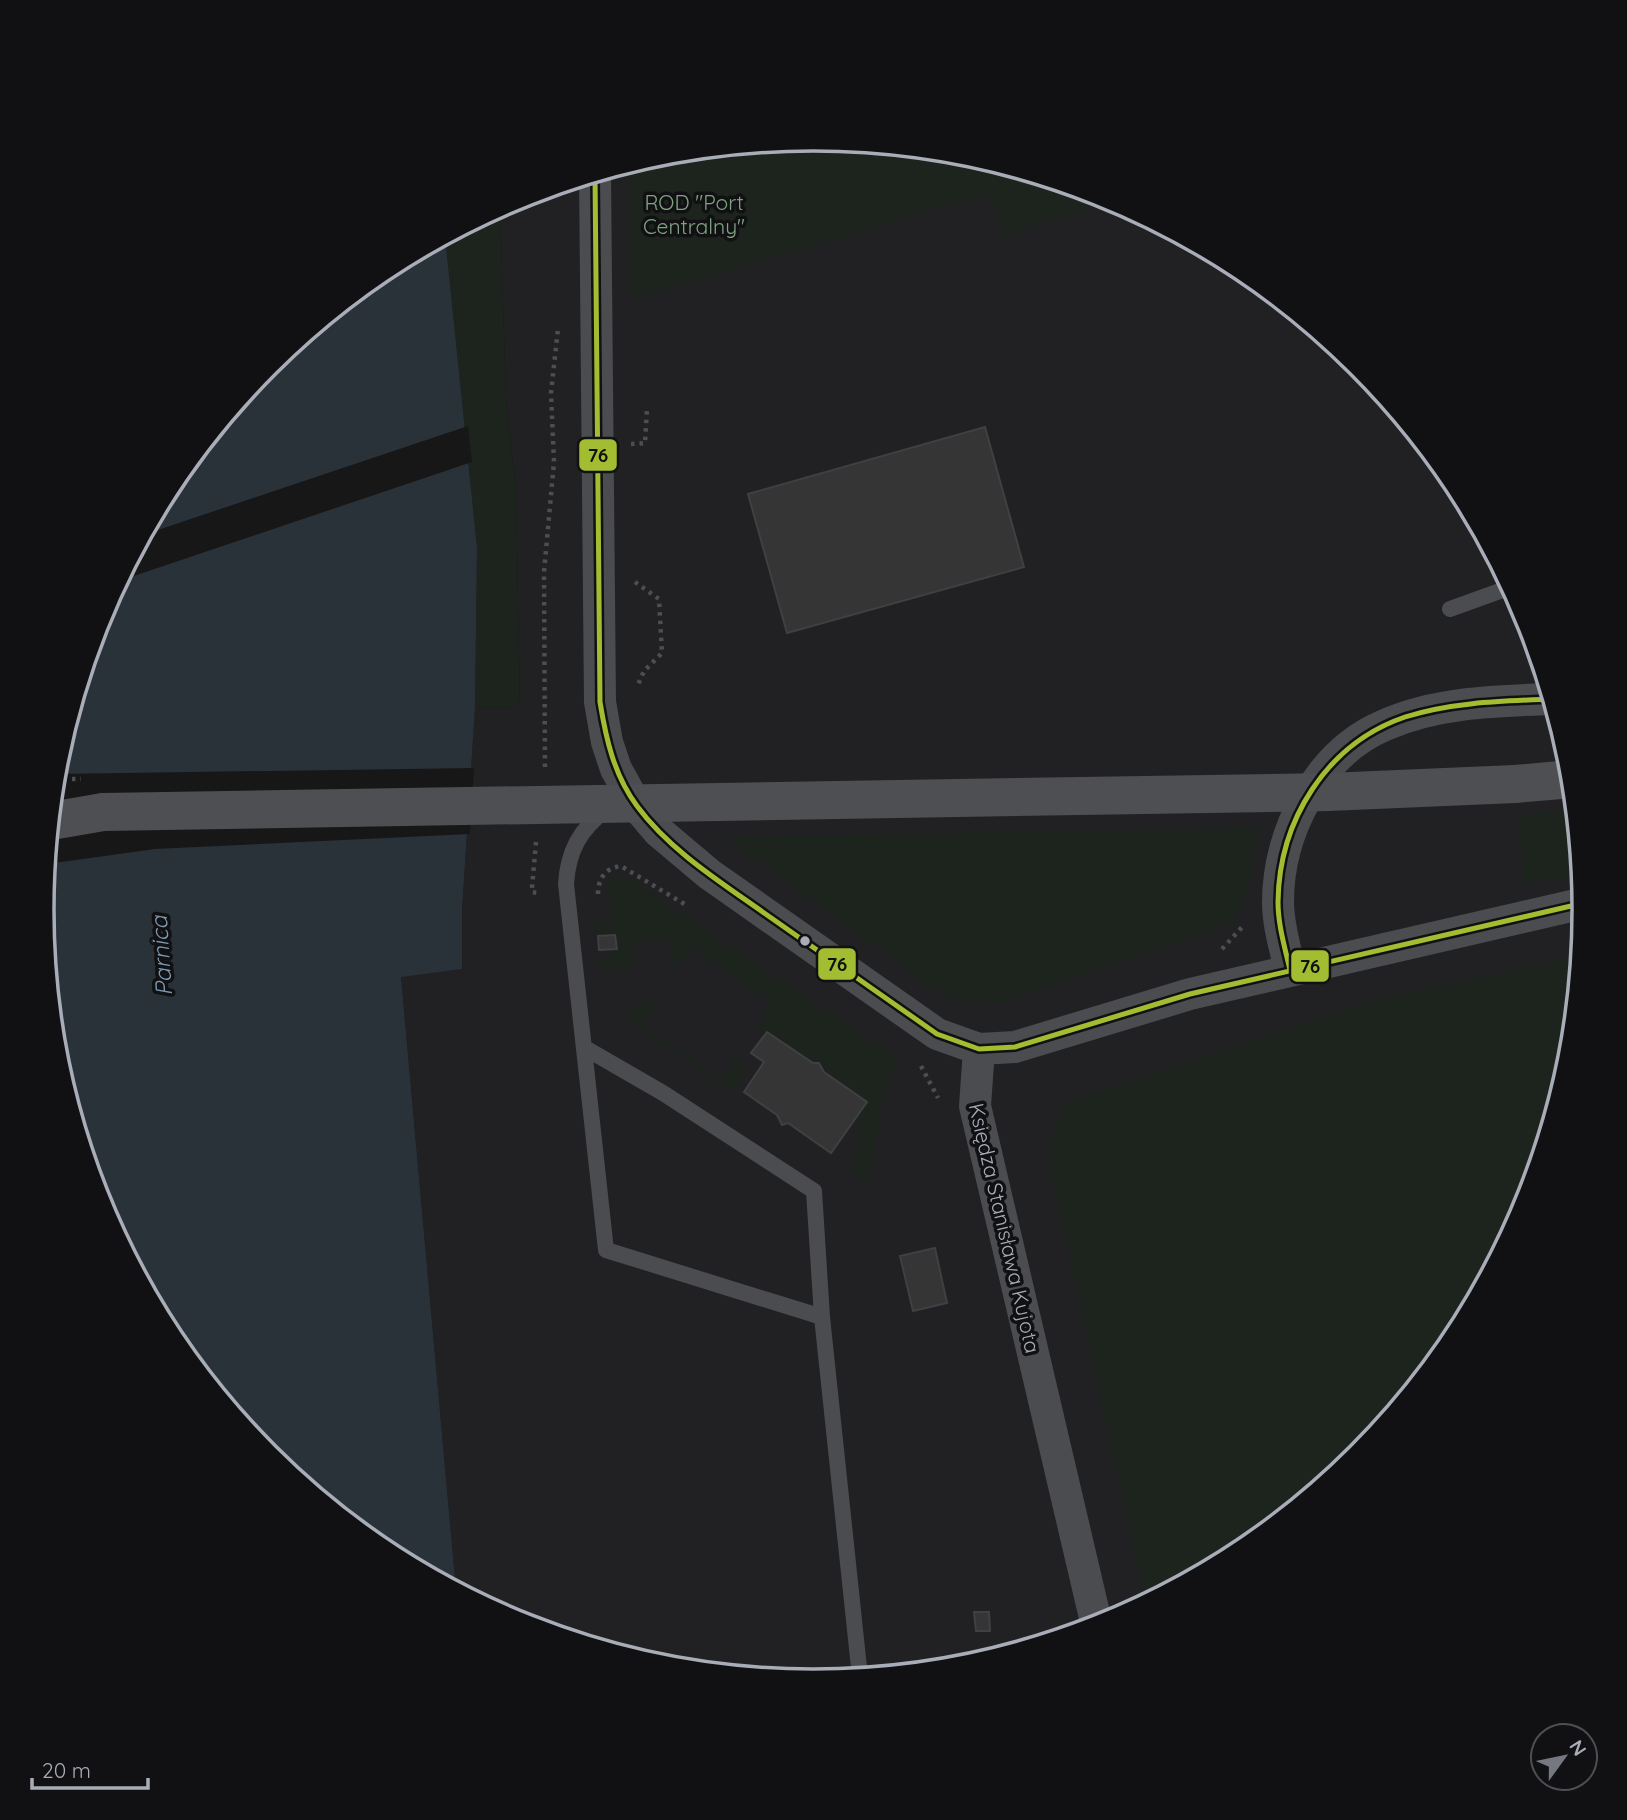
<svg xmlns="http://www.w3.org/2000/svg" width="1627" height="1820" viewBox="0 0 1627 1820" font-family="Quicksand,sans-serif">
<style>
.built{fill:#212123}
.green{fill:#1d241e}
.water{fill:#2a3239}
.pier{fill:#171717}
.building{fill:#353536;stroke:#3f4043;stroke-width:2}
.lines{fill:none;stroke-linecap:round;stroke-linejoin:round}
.path{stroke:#4d4e52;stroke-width:4.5;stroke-dasharray:3.5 5;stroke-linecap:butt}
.lane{stroke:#4b4c50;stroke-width:16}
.street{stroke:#4b4c50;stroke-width:32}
.primary{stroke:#4d4f52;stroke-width:38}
.path-bridge{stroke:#4d4e52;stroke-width:4.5;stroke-dasharray:3.5 5;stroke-linecap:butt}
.primary-bridge{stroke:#4d4f52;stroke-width:38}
.bus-1-casing{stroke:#111113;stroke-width:10}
.bus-1{stroke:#a2bd31;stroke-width:5}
.bus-dot{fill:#a8adb8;stroke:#111113;stroke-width:2.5}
.labels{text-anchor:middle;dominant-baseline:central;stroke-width:7;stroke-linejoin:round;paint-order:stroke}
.park-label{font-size:21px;fill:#7fa381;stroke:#111113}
.street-label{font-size:21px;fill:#a8adb8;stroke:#111113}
.water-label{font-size:23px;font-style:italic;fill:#7f9bb3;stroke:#111113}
.rim{fill:none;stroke:#a8adb8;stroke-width:3.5}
.line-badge{stroke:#111113;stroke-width:2.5}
.pale-badge-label{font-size:19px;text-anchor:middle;font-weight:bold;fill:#111}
</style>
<rect width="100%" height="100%" fill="#171717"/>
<path class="built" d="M814 139 964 153 1109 197 1242 269 1359 365 1455 482 1526 615 1570 760 1585 910 1570 1061 1526 1206 1455 1339 1359 1456 1242 1552 1108 1623 964 1667 813 1681 663 1667 518 1623 456 1590 401 976 462 969V911L475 707 520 708 516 492 506 399 500 207 519 197 663 153Z"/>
<path class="green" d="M814 139 964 153 1114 200 1004 235 990 193 630 300 631 163 663 153Z
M500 207 506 399 516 492 520 708 475 707 477 547 445 236Z
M1575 809 1582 875 1524 884 1518 816Z
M1260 828 1244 905 1232 921 1212 931 999 1004 948 999 725 837Z
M618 875 626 877 896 1058 881 1109 868 1186 852 1173 861 1126 854 1121 867 1102 826 1072 819 1062 813 1063 768 1031 766 1034 757 1027 774 1004 690 947 673 971 672 941 632 940 631 970 600 971 598 959H606L605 951 618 950 616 934 597 935 594 922 611 923 608 885Z
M1580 957 1570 1061 1526 1206 1455 1339 1359 1456 1242 1552 1146 1603 1048 1158 1064 1102 1394 995Z
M653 1001 658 1003 643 1025 721 1080 739 1057 743 1061 745 1072 733 1092 624 1017 636 1006Z"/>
<path class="water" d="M445 236 477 547 475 707 462 911V969L401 977 456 1590 385 1551 268 1455 172 1338 101 1205 57 1060 42 910 57 759 101 614 172 481 268 364 385 268Z"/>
<path class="pier" d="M468 426 472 462 119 581 143 535Z
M474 768 470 834 155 849 47 864 55 774Z"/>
<path class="building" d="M985 427 1024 567 787 633 748 494Z
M615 935 617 949 599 950 598 936Z
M767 1032 813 1063H819L824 1072 867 1102 831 1153 788 1123 782 1125 777 1115 744 1092 764 1062 751 1053Z
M935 1248 947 1303 913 1311 900 1256Z
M974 1612H989L990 1631H976Z"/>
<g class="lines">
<path class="path" d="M631 444 645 443 647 409
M635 582 659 599 662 653 644 671 637 687
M545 767 544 572 554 462 551 393 558 329
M536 842 532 888V892L538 893
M598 894C598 879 605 868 621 866L686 905
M1222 949 1244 925
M921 1066 938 1098"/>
<path class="lane" d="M1450 609 1511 587
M607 809C580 829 568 851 566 884L606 1250 822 1317 860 1677
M585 1048 663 1093 814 1191 822 1317"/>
<path class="street" d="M595 174 600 702 607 742 616 769 636 805 658 831 709 874 937 1034 979 1049 1015 1047 1190 994 1584 903
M1290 970C1285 947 1278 925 1278 902 1278 832 1318 753 1385 725 1437 702 1496 701 1552 699
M979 1049 975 1106 1097 1626"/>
<path class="primary" d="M1515 784 1572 779
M51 821 103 812"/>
<path class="path-bridge" d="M55 779H81"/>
<path class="primary-bridge" d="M103 812 1328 792 1515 784"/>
<g class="bus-1-casing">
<path id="bus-1" d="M595 174 600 702C606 739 614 775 637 806 670 851 722 883 767 915 824 955 880 994 937 1034L979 1049 1015 1047 1190 994 1584 903
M1290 970C1285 948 1278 925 1278 902 1279 821 1326 744 1405 717 1452 702 1503 701 1552 699"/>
</g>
<use href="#bus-1" class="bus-1"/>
</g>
<circle class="bus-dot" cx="805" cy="941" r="6"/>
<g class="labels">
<g class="park-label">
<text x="694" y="202">ROD "Port<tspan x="694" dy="24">Centralny"</tspan></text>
</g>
<g class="street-label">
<text transform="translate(1005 1228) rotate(77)">Księdza Stanisława Kujota</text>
</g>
<g class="water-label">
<text transform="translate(161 956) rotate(-94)">Parnica</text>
</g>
</g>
<path d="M0 0H1627V1820H0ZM54 910a759 759 0 1 1 1518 0a759 759 0 1 1-1518 0Z" fill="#111113" fill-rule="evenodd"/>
<path class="rim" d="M54 910a759 759 0 1 1 1518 0a759 759 0 1 1-1518 0Z"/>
<g class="line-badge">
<rect x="578" y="438" width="40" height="34" rx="7" fill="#a2bd31"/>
<rect x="817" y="947" width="40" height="34" rx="7" fill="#a2bd31"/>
<rect x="1290" y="949" width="40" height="34" rx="7" fill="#a2bd31"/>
</g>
<g class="pale-badge-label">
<text x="598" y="462">76</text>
<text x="837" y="971">76</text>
<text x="1310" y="973">76</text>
</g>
<g transform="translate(1564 1757) rotate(57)"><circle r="33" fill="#111113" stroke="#4d4f55" stroke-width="2"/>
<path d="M0-5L12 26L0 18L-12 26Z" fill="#757880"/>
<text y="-10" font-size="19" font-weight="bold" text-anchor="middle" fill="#a8adb8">N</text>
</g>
<path d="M32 1778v10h116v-10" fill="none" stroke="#a8adb8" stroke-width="3.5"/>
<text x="42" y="1778" font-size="21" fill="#a8adb8" stroke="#111113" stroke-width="5" paint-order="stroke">20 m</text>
</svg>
